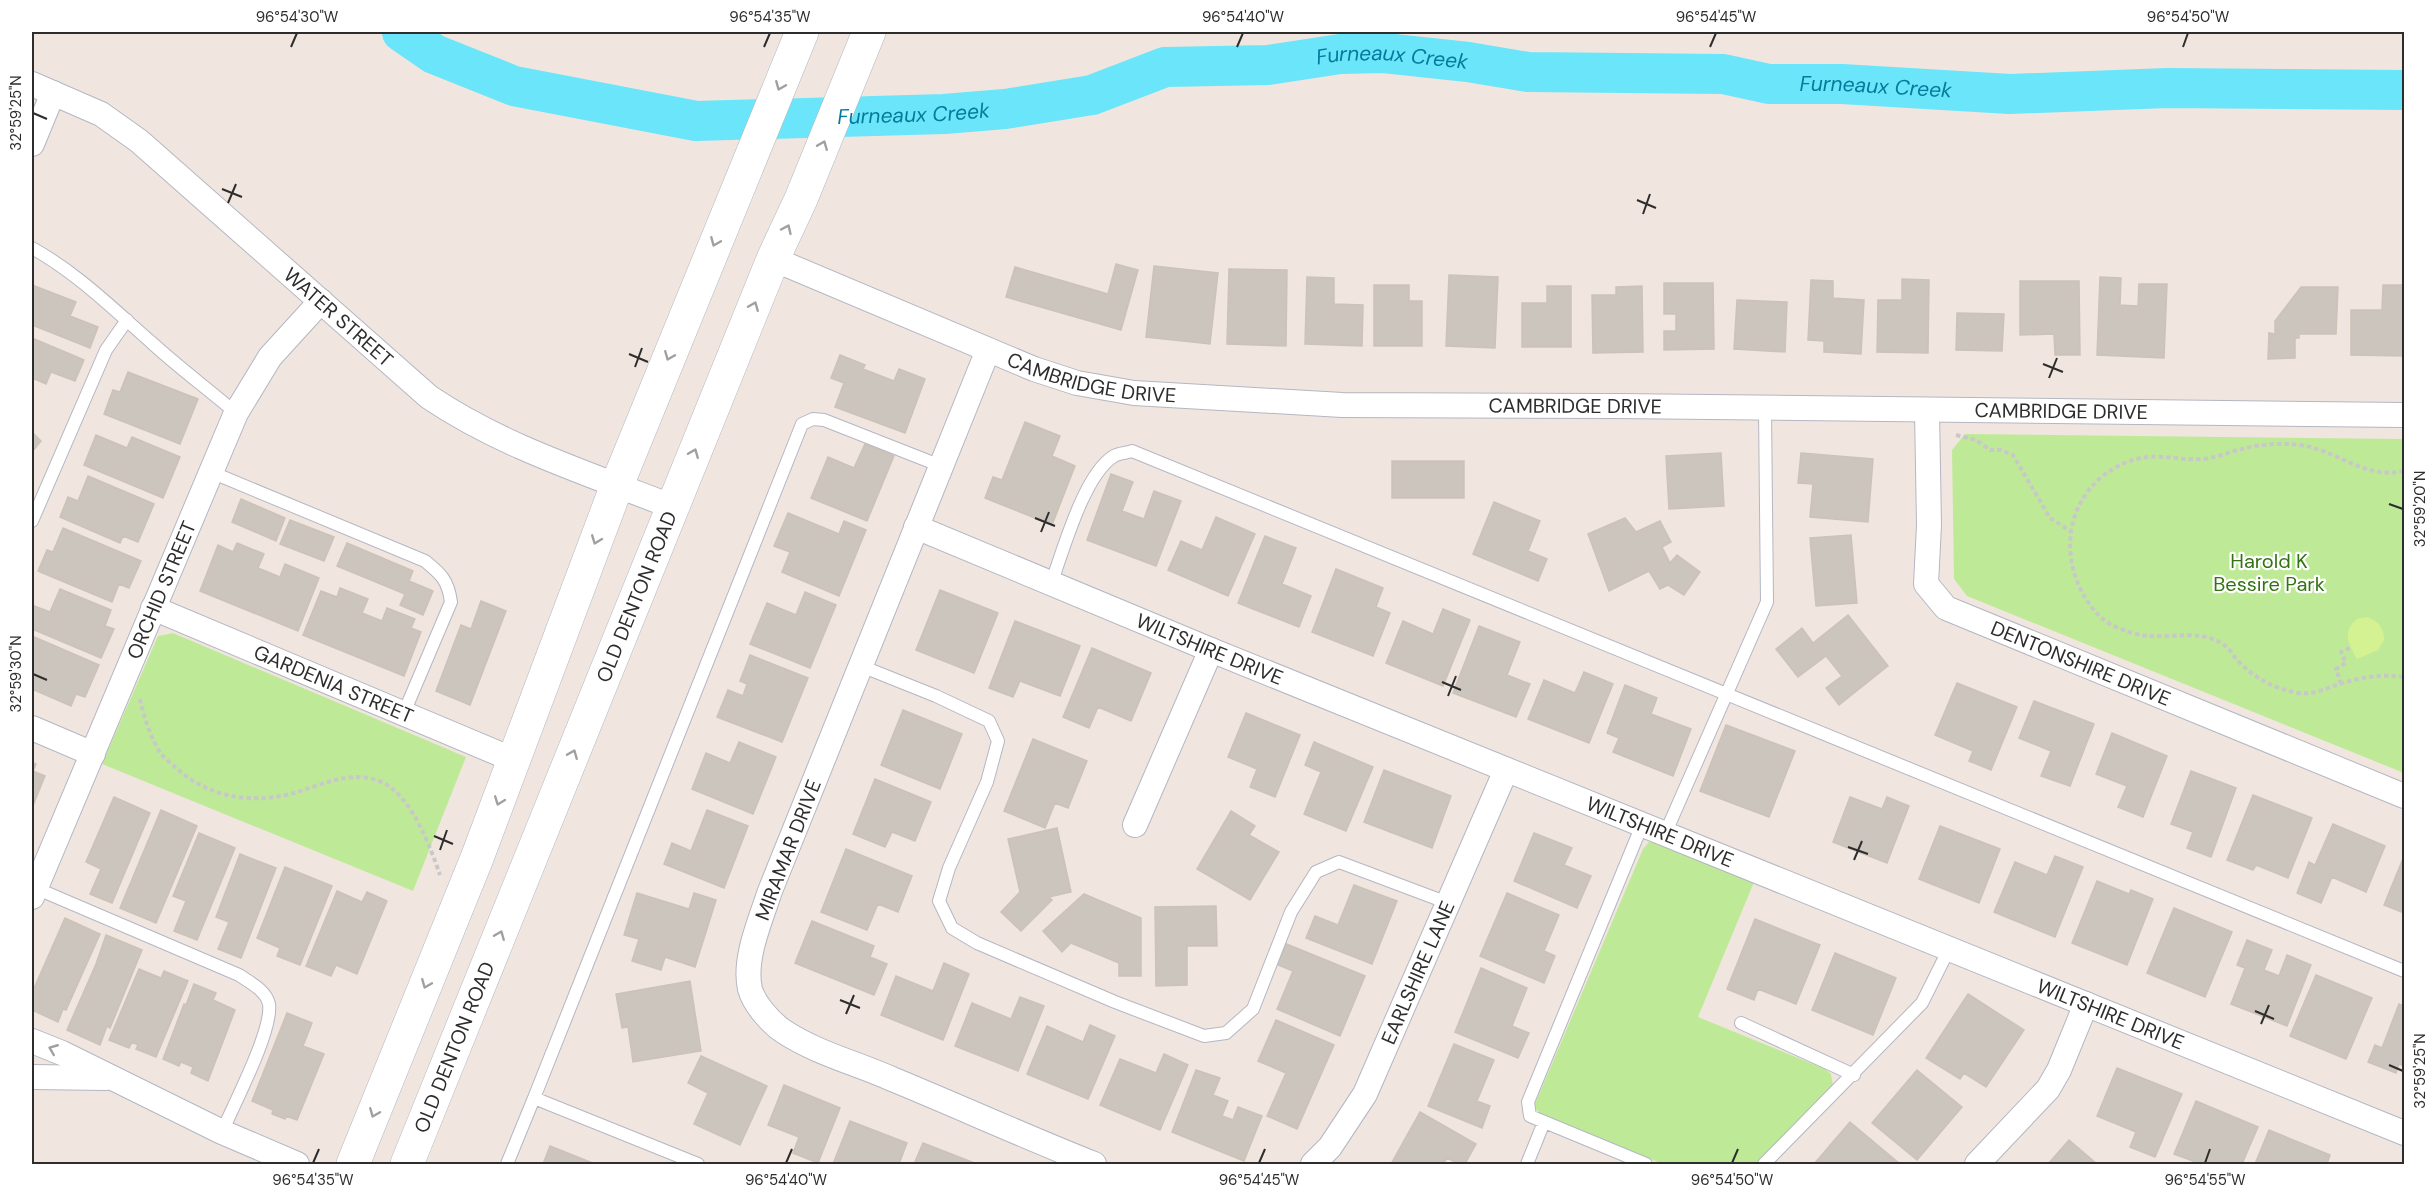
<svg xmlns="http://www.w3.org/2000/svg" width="2436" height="1196" viewBox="0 0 2436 1196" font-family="'DM Sans',sans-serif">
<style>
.green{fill:#beea97}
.pitch{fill:#d5f292}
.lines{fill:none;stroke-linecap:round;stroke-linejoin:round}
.river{stroke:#6ae5f9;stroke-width:40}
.building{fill:#cbc5bd;stroke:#ccc2b8;stroke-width:1.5}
.lane-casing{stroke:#b3b7c2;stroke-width:14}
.street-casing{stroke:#b3b7c2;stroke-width:26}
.secondary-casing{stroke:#b3b7c2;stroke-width:34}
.path{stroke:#c8c8c8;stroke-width:4;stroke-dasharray:4.5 3;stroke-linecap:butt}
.lane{stroke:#fff;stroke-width:12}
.street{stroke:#fff;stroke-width:24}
.secondary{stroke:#fff;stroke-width:33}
.oneway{stroke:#a0a0a0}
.ticks{fill:none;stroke:#2d2d2d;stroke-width:2}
.labels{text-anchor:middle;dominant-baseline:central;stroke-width:4.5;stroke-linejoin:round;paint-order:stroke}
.street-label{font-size:20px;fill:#2d2d2d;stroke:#fff}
.park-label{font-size:20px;fill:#347314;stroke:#fff}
.water-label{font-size:21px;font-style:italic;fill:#037b9d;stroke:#fff}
.neatline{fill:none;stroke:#2d2d2d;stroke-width:2}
.ticks-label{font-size:15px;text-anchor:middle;fill:#2d2d2d}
</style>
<rect width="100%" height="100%" fill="#f0e6df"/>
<path class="green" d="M1965 434 2404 439V773L1967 596 1954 579 1952 450Z
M173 633 466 757 413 891 102 764 158 636Z
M1649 842 1660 843 1754 882 1698 1017 1825 1069 1831 1074 1833 1086 1758 1164H1663L1540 1113 1536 1109 1535 1104 1643 849Z"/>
<path class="pitch" d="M2367 617C2378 621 2384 627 2384 640L2378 650 2357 659C2349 645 2341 632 2357 619Z"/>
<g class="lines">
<path class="river" id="s1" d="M402 32 434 54 514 86 696 121 944 114 1005 109 1092 95 1165 67 1268 65 1340 54 1384 53 1468 62 1528 72 1723 74 1769 84H1842L2010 94 2167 88 2404 90"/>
</g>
<path class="building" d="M1116 264 1138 270 1121 330 1006 297 1015 267 1108 294Z
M1154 266 1218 273 1210 344 1146 337Z
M1229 269 1287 270 1286 346 1227 344Z
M1449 275 1498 277 1495 348 1446 346Z
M1307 277 1334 278V304L1363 305 1362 346 1305 344Z
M2100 277 2121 278 2120 305 2138 306 2139 284H2167L2164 358 2097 355Z
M1902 279 1929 280 1928 353 1877 352 1878 300H1902Z
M1811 280 1833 281V298L1864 300 1861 354 1824 352V341L1808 340Z
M2020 281H2079L2080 355H2055L2054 334 2020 335Z
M1664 283H1713L1714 349 1664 350V331H1676V314H1664Z
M32 285 76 302 70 316 98 327 90 348 32 325Z
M1374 285H1409V301H1422V346H1374Z
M2383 285H2404V356L2351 355V310H2382Z
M1547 286H1571V347H1522V303H1547Z
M1642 286 1643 352 1593 353 1592 295H1616V287Z
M2301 287H2338L2336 334H2299V338H2295V358L2268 359 2269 333 2275 334V321Z
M1737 300 1787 302 1785 352 1734 349Z
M1957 313 2004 314 2002 351 1956 350Z
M32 338 84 360 75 381 51 372 46 384 32 378Z
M840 355 865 365 863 369 894 381 899 369 925 379 905 433 835 407 844 383 831 378Z
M128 372 198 399 180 444 104 414 113 390 120 392Z
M1025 422 1060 436 1052 456 1075 466 1052 525 985 498 993 477 1002 480Z
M32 432 41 441 32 452Z
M96 435 127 448 132 437 180 457 163 498 84 465Z
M865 444 894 456 867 521 811 498 828 457 854 468Z
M1721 453 1724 506 1669 509 1666 456Z
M1801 453 1873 459 1868 522 1810 517 1813 484 1798 483Z
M1392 461H1464V498H1392Z
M1111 474 1133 482 1122 511 1144 519 1154 491 1181 501 1156 566 1087 540Z
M88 476 154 504 138 542 123 536 120 543 60 517 68 497 78 501Z
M241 499 285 518 276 541 232 522Z
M1494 502 1540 521 1528 551 1547 559 1538 581 1473 554Z
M788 513 839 534 844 521 866 530 839 596 782 572 790 552 774 546Z
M1216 517 1255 534 1228 596 1168 570 1181 541 1202 550Z
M1625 518 1636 532 1660 521 1671 542 1662 547 1670 563 1677 555 1700 572 1684 595 1668 585 1660 589 1649 571 1609 591 1588 534Z
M290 520 334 537 324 561 280 544Z
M63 528 141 561 129 588 119 584 112 602 38 571 47 550 53 552Z
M1851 535 1857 603 1816 606 1810 538Z
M1265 536 1296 548 1282 584 1311 596 1299 627 1238 603Z
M237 543 264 554 258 568 280 577 285 564 319 578 298 631 200 591 218 545 233 552Z
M347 543 413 571 409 581 433 591 423 615 400 605 405 594 337 566Z
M1336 569 1383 588 1376 607 1390 613 1373 656 1312 632Z
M340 588 368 599 362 613 382 621 387 608 415 619 411 628 421 632 404 676 303 635 321 591 337 597Z
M60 589 111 610 105 626 114 629 101 658 32 629V605L50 612Z
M940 590 998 613 974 673 916 650Z
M805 592 836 605 810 668 750 644 767 603 796 615Z
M481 601 506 611 470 705 436 691 461 625 471 629Z
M1443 609 1470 620 1443 686 1386 663 1403 621 1433 634Z
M1848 615 1888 666 1839 705 1826 688 1842 676 1826 656 1798 677 1776 649 1802 628 1813 643Z
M1015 621 1080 646 1060 696 1020 681 1013 697 989 688Z
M1479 626 1520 642 1507 675 1530 684 1516 717 1453 693Z
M32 636 99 665 85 697 76 694 71 706 32 689Z
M1092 648 1151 673 1131 721 1098 707 1089 728 1063 717Z
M750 655 808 678 782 742 717 717 728 690 743 696 747 684 740 681Z
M1584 672 1613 684 1589 743 1528 719 1544 680 1575 693Z
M1957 683 2017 707 1991 770 1969 761 1973 751 1935 735Z
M1625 685 1657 698 1651 714 1691 729 1673 776 1613 752 1619 738 1607 733Z
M2034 701 2094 724 2070 786 2041 776 2051 751 2019 738Z
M903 710 962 734 940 789 881 765Z
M1246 713 1300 735 1275 797 1250 787 1257 769 1228 757Z
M1726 725 1795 751 1769 817 1700 791Z
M2112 733 2167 756 2143 817 2118 807 2127 786 2096 774Z
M1033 739 1087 761 1068 808 1055 803 1045 828 1004 811Z
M739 742 776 757 753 814 692 789 706 753 730 763Z
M1314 742 1373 767 1346 831 1304 814 1321 772 1305 765Z
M32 762 36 764 33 771 45 776 32 808Z
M1384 770 1451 796 1432 848 1364 822Z
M2191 771 2236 788 2211 857 2187 848 2193 832 2171 824Z
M875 779 931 802 915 841 892 832 885 847 853 834Z
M2253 795 2312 818 2288 878 2256 865 2253 870 2227 860Z
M114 797 150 813 112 903 90 894 101 869 86 862Z
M1850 797 1882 809 1887 797 1909 806 1887 863 1833 842Z
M161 810 197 826 156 923 120 908Z
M707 810 748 826 724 888 664 864 672 843 691 851Z
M1231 811 1255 826 1249 835 1279 852 1250 900 1197 869Z
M2333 824 2385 846 2366 892 2332 877 2321 903 2297 893 2309 862 2315 865Z
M1940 826 2000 849 1979 903 1919 879Z
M1057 828 1071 892 1049 897 1052 900 1021 931 1001 912 1020 892 1008 839Z
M199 833 235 848 197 940 174 931 186 901 173 896Z
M1534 833 1572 848 1564 865 1591 876 1577 908 1514 881Z
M846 849 912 876 898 912 878 904 867 930 821 912Z
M240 854 276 868 241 958 218 949 229 922 216 917Z
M2055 856 2083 867 2055 937 1994 912 2015 862 2047 875Z
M2404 856V913L2384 905Z
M285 867 332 886 300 965 277 956 280 948 257 938Z
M2097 881 2129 894 2131 890 2153 899 2127 965 2072 943Z
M1354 885 1397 901 1372 964 1306 938 1315 916 1338 925Z
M337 891 362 902 367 892 387 901 357 974 336 965 331 976 306 966Z
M637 893 689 909 694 893 716 900 695 967 665 957 661 970 632 961 639 939 624 935Z
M1507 893 1559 915 1544 951 1555 956 1544 983 1480 956Z
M1084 894 1141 918V976H1119V963L1071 943 1062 952 1043 931Z
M1216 906 1217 946H1187V985L1156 986 1155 907Z
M2174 908 2232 932 2205 997 2147 973Z
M65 918 100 934 66 1010 63 1009 58 1022 32 1010V993Z
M1755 919 1820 945 1796 1004 1758 989 1754 1000 1727 989Z
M812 921 874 946 870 957 887 964 874 995 795 963Z
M106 935 142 950 110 1028 107 1026 100 1045 67 1030 96 964Z
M2247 940 2272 950 2264 970 2279 976 2287 955 2311 965 2287 1026 2231 1004 2245 968 2237 965Z
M1284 943 1365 976 1340 1036 1277 1009 1293 971 1276 964Z
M1835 953 1896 978 1873 1035 1812 1010Z
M944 963 969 974 943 1040 881 1015 896 976 933 991Z
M1481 968 1527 988 1512 1026 1529 1033 1518 1058 1455 1032Z
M139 969 161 978 164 971 188 981 156 1057 136 1049 138 1045 132 1042 129 1048 109 1040Z
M2316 975 2372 998 2346 1059 2290 1036Z
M690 981 701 1051 633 1062 628 1027 622 1028 616 994Z
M194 984 216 993 213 1000 235 1010 208 1081 191 1073 193 1067 181 1062 179 1066 163 1059 184 1004 186 1005Z
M1968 994 2024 1030 1986 1087 1964 1073 1960 1079 1926 1058Z
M1020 997 1044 1006 1018 1071 955 1046 972 1003 1011 1019Z
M2399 1004 2404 1006V1066L2399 1064 2396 1073 2368 1062 2375 1045 2382 1048Z
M287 1013 312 1023 303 1046 324 1054 297 1120 286 1116 285 1119 272 1114 273 1110 252 1101Z
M1276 1020 1334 1045 1297 1129 1267 1116 1286 1073 1258 1061Z
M1090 1025 1115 1036 1088 1099 1027 1074 1047 1026 1083 1042Z
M1454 1044 1494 1060 1477 1101 1490 1106 1482 1128 1428 1106Z
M1164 1054 1188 1065 1160 1130 1100 1105 1120 1059 1156 1073Z
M701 1056 767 1086 740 1145 694 1124 708 1093 688 1083Z
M2117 1068 2182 1094 2155 1157 2130 1147 2136 1132 2097 1116Z
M1196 1070 1220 1078 1213 1095 1228 1101 1222 1116 1233 1120 1238 1107 1262 1116 1244 1161 1172 1132Z
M1917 1070 1962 1107 1917 1160 1872 1123Z
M784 1085 840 1108 818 1163 793 1153 799 1137 768 1125Z
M2196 1101 2258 1127 2242 1164H2201L2174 1154Z
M1420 1112 1476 1144 1465 1164H1459L1447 1158 1443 1164H1391Z
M850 1121 907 1143 899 1164H833Z
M1850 1122 1900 1164H1814Z
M2269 1130 2330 1155 2327 1164H2255Z
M2069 1140 2097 1164H2048Z
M923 1143 977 1164H914Z
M550 1146 595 1164H543Z"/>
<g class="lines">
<g class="lane-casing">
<path id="lane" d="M32 248C77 273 112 308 151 342 178 367 208 389 236 413
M211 472 425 561C441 574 448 580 451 602L403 715
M32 521 106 350 127 320
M1051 584C1063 551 1084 474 1114 456 1119 453 1127 453 1132 451L2404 971
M861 666 936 696 989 721 998 741 987 782 949 868 939 901 952 928 977 943 1115 1002 1204 1036 1226 1033 1253 1009 1291 912 1316 872 1339 862 1448 903
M1642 825 1528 1102 1530 1116 1646 1164
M1665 834 1767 602 1765 409
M33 887 239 975C249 982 266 990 269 1004 273 1030 234 1104 222 1132
M1741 1023 1854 1075
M534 1098 802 424 813 419 824 420 941 466
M507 1164 534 1098 698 1164
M1527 1164 1544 1122
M1764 1164 1922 1003 1949 949"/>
</g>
<g class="street-casing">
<g id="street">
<path id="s2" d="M32 84 101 114 139 141 429 397C503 447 590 474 673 507"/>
<path d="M32 144 53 93"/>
<path id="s3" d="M773 259 1034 369 1077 383 1134 393 1342 405 1616 406 2404 415"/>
<path d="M988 350 770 891C761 919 743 959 750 989 754 1004 771 1023 783 1031 816 1053 856 1063 892 1079 960 1107 1026 1137 1094 1164"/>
<path id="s4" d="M1927 411 1929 525 1926 584 1946 608 2404 796"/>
<path id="s5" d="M916 527 1211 650 2404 1133"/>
<path id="s6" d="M153 608 514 760"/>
<path d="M32 728 93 754"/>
<path d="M1135 825 1211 650"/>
<path id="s7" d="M32 897 236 413 270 357 321 301"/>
<path d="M32 1041 62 1053 222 1132 297 1164"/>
<path d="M32 1077 106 1078"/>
<path id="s8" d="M1313 1164 1330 1147 1365 1094 1506 770"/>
<path d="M1977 1164 2048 1089 2059 1070 2086 1004"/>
</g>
</g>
<g class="secondary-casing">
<g id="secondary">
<path d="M353 1164 477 858 617 485 802 32"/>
<path id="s9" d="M407 1164 773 259 801 199 869 32"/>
</g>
</g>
<path class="path" d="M1956 435 1976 440 1990 450H2001L2013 455 2050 518 2070 531
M2404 471C2365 479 2343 454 2306 446 2286 442 2261 444 2242 449 2229 452 2216 458 2203 459 2176 461 2155 451 2127 462 2072 484 2056 545 2083 594 2090 606 2098 617 2110 624 2122 630 2135 635 2149 636 2174 638 2202 629 2224 645 2230 649 2234 657 2239 662 2256 679 2275 689 2298 693 2314 695 2328 688 2342 683 2363 677 2382 674 2404 677
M2404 682V697
M2341 684 2336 669 2346 663 2341 652 2350 648
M140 699C144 717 151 740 162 755 165 759 171 763 175 767 205 795 246 804 286 795 317 788 346 769 379 781 410 792 430 846 440 875"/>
<use href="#lane" class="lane"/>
<use href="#street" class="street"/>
<use href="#secondary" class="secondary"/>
</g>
<defs><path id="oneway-chevron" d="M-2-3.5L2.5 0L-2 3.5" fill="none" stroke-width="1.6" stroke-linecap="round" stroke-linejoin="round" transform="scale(1.5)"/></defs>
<g class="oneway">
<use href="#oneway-chevron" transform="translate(780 86) rotate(112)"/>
<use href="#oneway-chevron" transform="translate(823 145) rotate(-68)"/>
<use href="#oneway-chevron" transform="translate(787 229) rotate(-65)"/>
<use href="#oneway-chevron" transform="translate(715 242) rotate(113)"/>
<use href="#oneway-chevron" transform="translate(754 306) rotate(-68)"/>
<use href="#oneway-chevron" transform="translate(669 356) rotate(112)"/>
<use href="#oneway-chevron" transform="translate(694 453) rotate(-68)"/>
<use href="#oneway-chevron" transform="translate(596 540) rotate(111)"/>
<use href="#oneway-chevron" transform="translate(573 754) rotate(-68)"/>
<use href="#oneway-chevron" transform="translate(499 801) rotate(111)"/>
<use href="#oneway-chevron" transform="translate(500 935) rotate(-68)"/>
<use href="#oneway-chevron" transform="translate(426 984) rotate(112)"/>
<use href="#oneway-chevron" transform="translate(53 1049) rotate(-158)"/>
<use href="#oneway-chevron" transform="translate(374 1113) rotate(112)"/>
</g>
<path class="ticks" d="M291 47 297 33M764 47 770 33M1237 47 1243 33M1710 47 1716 33M2183 47 2188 33M33 113 47 119M222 189 242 197M1637 200 1656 208M228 203 236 184M1643 214 1650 194M629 354 648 362M2043 364 2063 372M635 367 642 348M2049 378 2057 358M2389 504 2403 509M1035 518 1055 526M1041 532 1049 512M33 674 47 680M1442 682 1461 690M1448 696 1456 676M434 836 453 844M1848 847 1868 854M440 850 447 830M1854 860 1862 841M840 1000 860 1008M2255 1011 2274 1019M846 1014 854 995M2261 1024 2269 1005M2389 1065 2403 1071M313 1163 319 1149M786 1163 792 1149M1259 1163 1265 1149M1732 1163 1738 1149M2205 1163 2210 1149"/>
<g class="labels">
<g class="street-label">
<text stroke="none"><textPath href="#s2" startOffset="388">WATER STREET</textPath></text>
<text stroke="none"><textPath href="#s3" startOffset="342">CAMBRIDGE DRIVE</textPath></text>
<text stroke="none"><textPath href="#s3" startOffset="828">CAMBRIDGE DRIVE</textPath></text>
<text stroke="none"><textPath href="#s3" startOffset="1314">CAMBRIDGE DRIVE</textPath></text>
<text stroke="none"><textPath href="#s7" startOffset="333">ORCHID STREET</textPath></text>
<text stroke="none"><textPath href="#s9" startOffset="612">OLD DENTON ROAD</textPath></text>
<text stroke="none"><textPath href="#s5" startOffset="318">WILTSHIRE DRIVE</textPath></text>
<text stroke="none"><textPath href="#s4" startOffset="350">DENTONSHIRE DRIVE</textPath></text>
<text stroke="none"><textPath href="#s6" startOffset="196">GARDENIA STREET</textPath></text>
<text stroke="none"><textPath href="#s5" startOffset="804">WILTSHIRE DRIVE</textPath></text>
<text transform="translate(788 850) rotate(-69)">MIRAMAR DRIVE</text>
<text stroke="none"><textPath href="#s8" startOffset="220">EARLSHIRE LANE</textPath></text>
<text stroke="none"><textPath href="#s5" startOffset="1290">WILTSHIRE DRIVE</textPath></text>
<text stroke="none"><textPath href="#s9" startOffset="126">OLD DENTON ROAD</textPath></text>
</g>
<g class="park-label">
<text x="2269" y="561">Harold K<tspan x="2269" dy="23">Bessire Park</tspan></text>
</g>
<g class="water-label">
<text stroke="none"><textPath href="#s1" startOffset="1014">Furneaux Creek</textPath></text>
<text stroke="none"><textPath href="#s1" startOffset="1500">Furneaux Creek</textPath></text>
<text stroke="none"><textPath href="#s1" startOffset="528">Furneaux Creek</textPath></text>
</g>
</g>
<rect width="2436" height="1196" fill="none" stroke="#ffffff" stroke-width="66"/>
<rect x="33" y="33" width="2370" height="1130" class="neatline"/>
<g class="ticks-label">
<text x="297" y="22">96°54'30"W</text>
<text x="770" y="22">96°54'35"W</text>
<text x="1243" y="22">96°54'40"W</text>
<text x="1716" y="22">96°54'45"W</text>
<text x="2188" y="22">96°54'50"W</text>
<text transform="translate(16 113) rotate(-90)" y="5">32°59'25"N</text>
<text transform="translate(2420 509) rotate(-90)" y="5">32°59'20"N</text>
<text transform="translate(16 674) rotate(-90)" y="5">32°59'30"N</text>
<text transform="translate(2420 1071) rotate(-90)" y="5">32°59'25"N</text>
<text x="313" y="1185">96°54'35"W</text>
<text x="786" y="1185">96°54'40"W</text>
<text x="1259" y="1185">96°54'45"W</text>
<text x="1732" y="1185">96°54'50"W</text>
<text x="2205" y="1185">96°54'55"W</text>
</g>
</svg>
